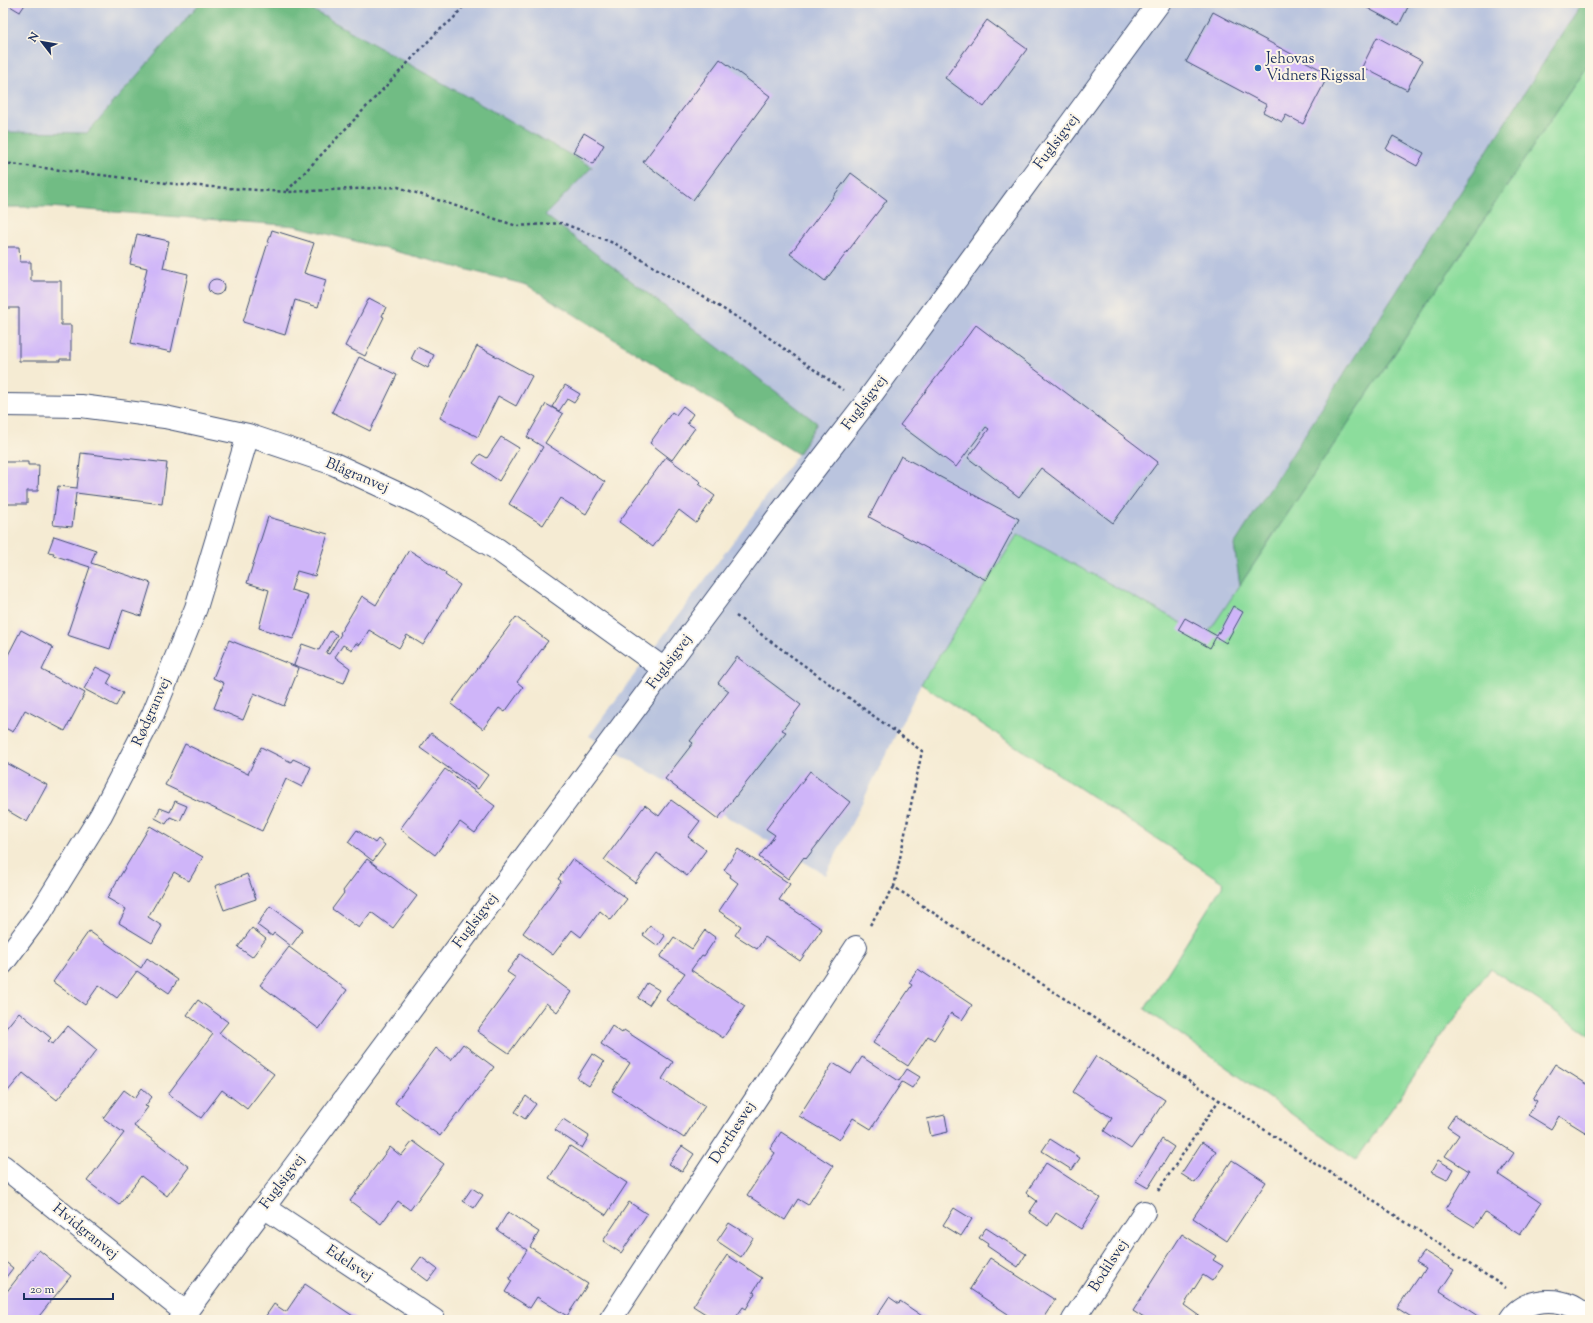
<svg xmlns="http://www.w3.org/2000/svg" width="1593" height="1323" viewBox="0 0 1593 1323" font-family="'Sorts Mill Goudy',serif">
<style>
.industrial{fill:#bac4de}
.green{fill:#8cdd9c;stroke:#54867d}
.forest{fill:#71bc84;stroke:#467671}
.building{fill:#cfb5f9}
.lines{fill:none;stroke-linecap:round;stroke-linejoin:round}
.street-casing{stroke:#3c4b70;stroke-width:24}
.path{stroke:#3c4b70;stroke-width:2.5;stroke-dasharray:3 3;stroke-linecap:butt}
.street{stroke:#fff;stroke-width:22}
.poi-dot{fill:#1f6fb2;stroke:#fcf5e5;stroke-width:1.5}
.labels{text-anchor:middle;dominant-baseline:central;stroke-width:4;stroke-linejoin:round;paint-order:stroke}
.poi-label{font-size:15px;fill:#1b2f5e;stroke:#fcf5e5;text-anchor:start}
.street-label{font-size:15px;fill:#1b2f5e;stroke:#fcf5e5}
</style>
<rect width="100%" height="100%" fill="#fcf5e5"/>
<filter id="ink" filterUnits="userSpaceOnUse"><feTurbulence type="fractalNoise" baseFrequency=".025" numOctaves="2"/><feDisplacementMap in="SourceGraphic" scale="8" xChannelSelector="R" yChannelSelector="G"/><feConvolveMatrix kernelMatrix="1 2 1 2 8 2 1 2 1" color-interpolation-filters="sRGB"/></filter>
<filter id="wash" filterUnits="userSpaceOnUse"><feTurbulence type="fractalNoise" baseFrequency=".012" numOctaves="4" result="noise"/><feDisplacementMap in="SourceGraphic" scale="16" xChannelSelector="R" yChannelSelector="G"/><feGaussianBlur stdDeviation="0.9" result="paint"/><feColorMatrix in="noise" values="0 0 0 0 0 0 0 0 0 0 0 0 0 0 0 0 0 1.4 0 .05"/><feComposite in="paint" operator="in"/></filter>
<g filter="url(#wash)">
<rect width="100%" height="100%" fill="#f5ebd3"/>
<path class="industrial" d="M3 3H200L87 133 3 132Z
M300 3H1582L1234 545 1240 585 1206 637 1018 534 921 684 826 875 589 736 798 454 817 423 545 215 592 167Z"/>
<path class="green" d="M1590 61V1035L1490 968 1356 1160 1145 1009 1224 883 921 684 1018 534 1206 636Z"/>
<path class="forest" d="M200 3H300L592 167 545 215 817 423 798 454 527 285 296 226 49 207H3V132L87 133Z
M1582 3H1590V61L1240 585 1234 545Z"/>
<g id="blocks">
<path class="building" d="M5 3H26L20 12Z
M1358 3H1410L1399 25Z
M1213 12 1329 74 1303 124 1286 115 1282 122 1263 112 1267 105 1186 62Z
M987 20 1027 49 984 107 945 78Z
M1377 37 1422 61 1407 90 1362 67Z
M720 59 770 96 693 200 643 162Z
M584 133 604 145 593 164 573 152Z
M1393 136 1424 153 1417 166 1386 149Z
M851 173 887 200 825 281 790 254Z
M272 230 314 243 304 273 326 280 318 307 295 300 285 335 243 322Z
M137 234 169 241 163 268 188 274 171 352 131 343 147 268 130 264Z
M3 247H19L20 262H31V281H61V325H71V359H60V361H19V308H3Z
M208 287a8 8 0 1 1 16 0a8 8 0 1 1-16 0Z
M369 298 386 307 382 316 384 317 365 356 345 346Z
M976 325 1158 462 1113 523 1041 468 1019 497 968 458 989 429 986 427 956 467 900 425Z
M477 346 532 376 516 406 498 396 478 437 440 418Z
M417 347 434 355 428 368 411 359Z
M359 357 397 375 370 431 332 412Z
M565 385 580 394 574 403 567 399 559 411 552 407Z
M546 404 563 414 545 443 605 482 586 514 560 498 543 525 509 504 543 447 527 437Z
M683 406 693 414 687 423 695 428 672 460 650 443 672 412 676 415Z
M501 437 519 448 499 481 473 463 480 454 487 458Z
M81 453 167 463 162 504 76 493 72 527 53 525 58 486 77 488Z
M901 456 1019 519 986 580 869 517Z
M666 457 701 482 699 484 715 496 696 523 679 510 653 547 619 522Z
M3 462H28V465H39L38 491H27V504H3Z
M268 517 328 534 315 576 297 571 291 590 308 595 297 631 293 639 259 628 269 590 247 583Z
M54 536 96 550 91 563 151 583 141 616 123 610 110 649 67 635 90 567 53 555 54 553 48 552Z
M409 550 446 573 445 575 460 585 423 645 407 635 399 648 369 630 360 645 356 643 352 650 343 645 335 657 350 668 344 683 294 665 302 644 319 650 330 631 337 635 326 653 329 654 341 634 340 633 362 596 376 605Z
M1233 606 1243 612 1226 643 1216 637 1210 648 1178 630 1185 618 1217 636Z
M516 617 548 641 517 682 523 687 505 712 499 708 483 729 451 704Z
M21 630 53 647 42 670 85 693 65 731 25 710 13 732 3 727V655L7 657Z
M229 640 299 668 284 706 254 693 243 720 214 708 224 683 213 678Z
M737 657 801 705 782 730 786 732 718 819 665 779 693 743 690 741 729 691 718 683Z
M96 667 112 675 107 684 123 693 116 706 84 689Z
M431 733 488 775 478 789 420 748Z
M185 744 248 774 261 747 291 762 293 759 311 767 302 787 286 779 262 831 165 785Z
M3 761 47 785 27 822 3 808Z
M445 769 495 806 475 833 460 822 435 855 400 829Z
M810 771 850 802 806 859 804 857 788 879 759 857 775 835 766 829Z
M671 800 700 821 688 837 706 850 687 876 657 853 635 883 604 860 645 805 659 816Z
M175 801 187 806 180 821 170 817 166 824 155 818 160 808 170 812Z
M150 826 203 857 189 881 174 872 148 917 162 926 152 943 119 923 126 909 107 898Z
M357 830 375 843 378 839 385 845 373 861 348 842Z
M738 849 790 884 779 900 822 929 800 961 765 937 757 949 735 935 741 926 719 911 738 883 730 877 731 875 724 870Z
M367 859 417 896 393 928 371 912 359 928 332 909 344 893 343 891Z
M572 859 627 899 611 920 600 911 581 937 572 930 553 955 523 933 561 881 558 879Z
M247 874 256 899 224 910 215 886Z
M270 906 303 930 291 946 274 933 272 936 257 925Z
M650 926 665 936 658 946 643 935Z
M252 928 266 939 252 957 238 947Z
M705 930 716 938 704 956 702 955 691 970 745 1006 723 1038 666 1000 685 973 660 957 674 937 692 949Z
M89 931 141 968 147 958 178 980 169 993 137 971 117 998 99 985 85 1005 53 982Z
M289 947 347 990 319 1029 260 985Z
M520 954 571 992 557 1012 546 1003 509 1053 477 1031 516 978 507 972Z
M918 969 972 1005 962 1020 951 1013 934 1040 928 1036 908 1066 873 1043 912 985 909 983Z
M647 983 659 990 649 1005 638 998Z
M198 1000 228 1022 219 1033 274 1074 247 1109 222 1090 201 1118 168 1094 213 1034 187 1015Z
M19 1012 51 1038 48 1041 53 1044 68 1026 97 1050 57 1100 23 1073 3 1097V1032Z
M612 1026 622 1033 624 1030 673 1062 662 1079 705 1106 684 1138 612 1091 630 1063 601 1044Z
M463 1044 494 1067 459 1114 457 1113 440 1136 395 1103 436 1048 451 1060Z
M592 1054 604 1062 589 1086 577 1078Z
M1096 1056 1165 1100 1141 1137 1140 1136 1131 1149 1104 1131 1112 1118 1073 1092Z
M862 1057 899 1081 907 1069 920 1077 912 1088 902 1082 871 1129 853 1118 839 1140 799 1116 833 1063 851 1074Z
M1555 1064 1590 1086V1131L1588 1134 1559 1116 1551 1129 1528 1115 1537 1101 1533 1099Z
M142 1088 152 1097 145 1106 148 1107 134 1126 189 1167 167 1196 141 1176 119 1205 87 1181 124 1133 103 1118 124 1090 135 1098Z
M526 1096 536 1104 525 1119 515 1112Z
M945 1115 948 1132 931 1136 927 1119Z
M1455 1115 1514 1153 1499 1175 1541 1203 1520 1235 1485 1212 1475 1227 1446 1209 1469 1171 1445 1156 1459 1135 1447 1127Z
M563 1119 589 1136 582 1148 555 1130Z
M781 1132 833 1166 808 1205 798 1199 785 1220 747 1195 775 1153 770 1149Z
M1050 1139 1080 1158 1072 1170 1042 1151Z
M1162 1139 1174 1147 1148 1188 1136 1181Z
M413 1141 444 1164 410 1210 398 1201 381 1224 350 1201 390 1147 401 1156Z
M1202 1142 1216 1151 1195 1183 1181 1174Z
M570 1146 627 1183 606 1215 549 1178Z
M682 1146 694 1154 682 1172 669 1164Z
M1232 1160 1266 1182 1227 1241 1193 1218Z
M1438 1160 1453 1169 1447 1180 1431 1172Z
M1046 1163 1100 1198 1081 1229 1056 1213 1048 1226 1029 1213 1037 1201 1026 1193Z
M472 1188 483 1195 474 1208 463 1201Z
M629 1202 647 1214 621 1253 603 1241Z
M954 1208 972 1219 961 1236 943 1225Z
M508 1212 539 1232 530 1247 588 1284 567 1316 537 1297 530 1308 505 1292 512 1281 509 1279 527 1250 497 1230Z
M729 1223 753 1238 741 1257 717 1241Z
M986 1228 1026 1254 1018 1267 987 1246 988 1244 979 1238Z
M1182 1234 1216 1256 1213 1260 1223 1266 1212 1281 1203 1275 1184 1305 1202 1318 1201 1320H1147L1133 1311Z
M39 1250 71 1276 36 1320H3V1292L5 1294Z
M1424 1251 1454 1270 1440 1291 1482 1318 1481 1320H1416L1397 1308 1418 1277 1420 1278 1426 1268 1416 1262Z
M727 1255 762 1278 753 1292 755 1293 746 1309 743 1307 734 1320H715L693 1306Z
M421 1257 437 1269 428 1281 412 1269Z
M990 1258 1055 1300 1042 1320H1005L1008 1314 970 1289Z
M3 1260 13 1268 3 1281Z
M305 1284 359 1320H263L274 1304 286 1312Z
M889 1297 899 1304 900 1301 928 1320H874Z"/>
</g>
</g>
<g filter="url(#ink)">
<use href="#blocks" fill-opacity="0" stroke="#3c4b70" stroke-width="1"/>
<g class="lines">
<g class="street-casing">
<path id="street" d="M3 405 81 406 165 417 248 435 334 464 418 503 497 549 664 669
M3 963 41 912 101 815 153 714 196 608 248 435
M3 1166 186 1313
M264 1207 434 1320
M180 1320 785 507 864 405 1159 3
M610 1320 856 947
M1073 1320 1144 1212
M1510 1320C1522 1300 1551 1297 1572 1306 1578 1309 1584 1314 1590 1318"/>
</g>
<path class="path" d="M3 163 183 185 287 192 398 187 517 226 562 223 616 244 758 330 843 390
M287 191 437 32 453 19 466 3
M736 616 922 751 894 887 1506 1288
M870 925 894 887
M1158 1191 1219 1100"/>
<use href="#street" class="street"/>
</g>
</g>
<circle class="poi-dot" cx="1258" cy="68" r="4"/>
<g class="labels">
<g class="poi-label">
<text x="1266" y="59">Jehovas<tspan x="1266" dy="17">Vidners Rigssal</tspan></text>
</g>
<g class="street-label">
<text transform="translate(1057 142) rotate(-53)">Fuglsigvej</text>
<text transform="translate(865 403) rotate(-53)">Fuglsigvej</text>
<text transform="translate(357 476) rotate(23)">Blågranvej</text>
<text transform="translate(670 662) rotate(-53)">Fuglsigvej</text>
<text transform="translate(152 712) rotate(-66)">Rødgranvej</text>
<text transform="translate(476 921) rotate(-53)">Fuglsigvej</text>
<text transform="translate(733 1133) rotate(-57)">Dorthesvej</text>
<text transform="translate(283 1182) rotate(-53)">Fuglsigvej</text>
<text transform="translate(85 1232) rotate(39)">Hvidgranvej</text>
<text transform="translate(349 1264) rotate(34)">Edelsvej</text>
<text transform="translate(1109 1266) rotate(-57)">Bodilsvej</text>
</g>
</g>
<rect width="1593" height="1323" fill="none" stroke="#fcf5e5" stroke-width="16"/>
<g transform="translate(42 42) rotate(301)" stroke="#fcf5e5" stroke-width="3" paint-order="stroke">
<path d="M0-3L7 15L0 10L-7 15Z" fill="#1b2f5e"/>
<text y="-6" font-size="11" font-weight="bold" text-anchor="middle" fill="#1b2f5e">N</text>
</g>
<path d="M24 1293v6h89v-6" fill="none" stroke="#1b2f5e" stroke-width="2"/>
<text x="30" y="1293" font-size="12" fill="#1b2f5e" stroke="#fcf5e5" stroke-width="3" paint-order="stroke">20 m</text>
</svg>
